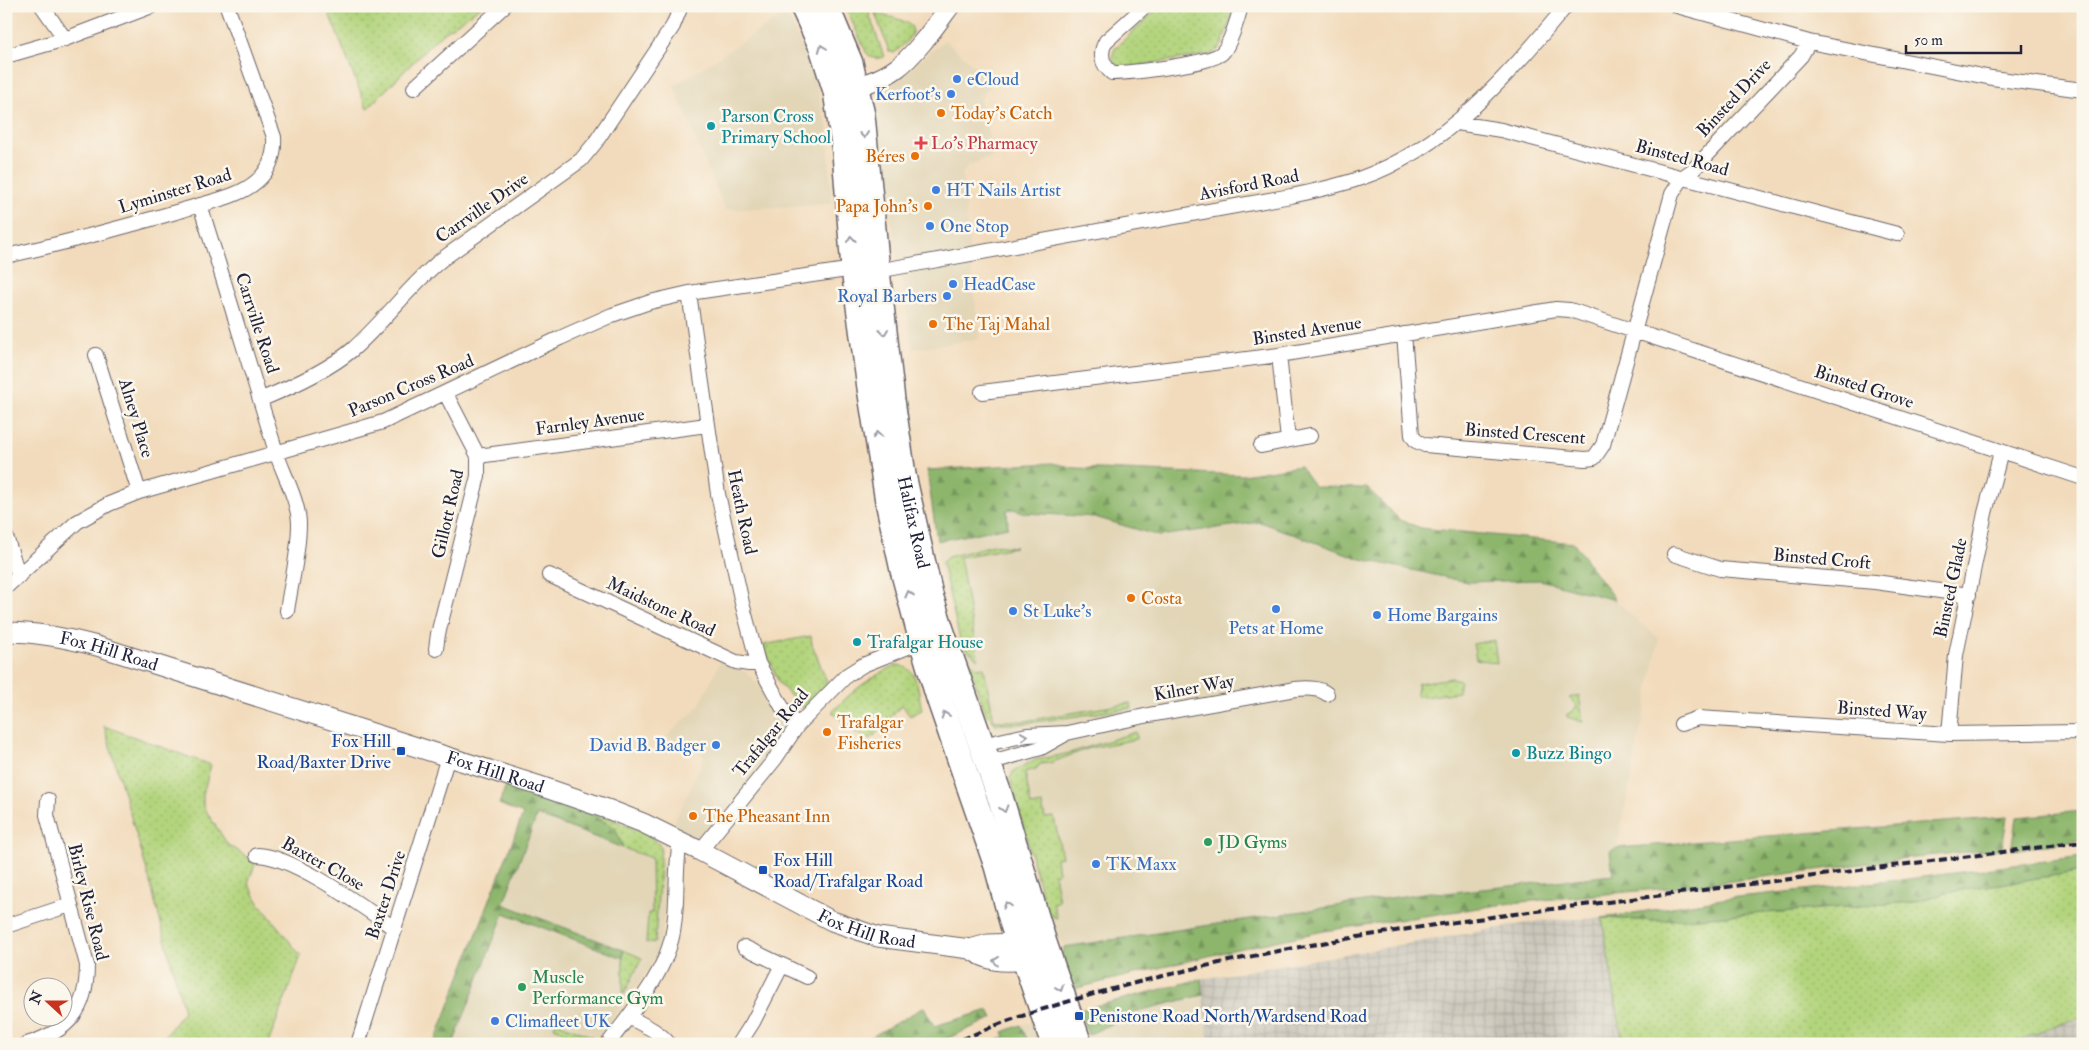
<svg xmlns="http://www.w3.org/2000/svg" width="2089" height="1050" viewBox="0 0 2089 1050" font-family="'IM FELL Double Pica',serif">
<style>
.built{fill:#e2d6b7}
.industrial{fill:url(#industrial-grid)}
.grass{fill:url(#grass-dots);stroke:#6a7b5c}
.forest{fill:url(#forest-firs);stroke:#586c54}
.lines{fill:none;stroke-linecap:round;stroke-linejoin:round}
.street-casing{stroke:#6b6368;stroke-width:16}
.secondary-casing{stroke:#6b6368;stroke-width:21}
.highway-casing{stroke:#6b6368;stroke-width:28}
.street{stroke:#fff;stroke-width:14}
.secondary{stroke:#fff;stroke-width:19}
.highway{stroke:#fff;stroke-width:25}
.rail{stroke:#22223b;stroke-width:4;stroke-dasharray:8 4;stroke-linecap:butt}
.oneway{stroke:#9c9ca7}
.shop-dot{fill:#3f7fe0;stroke:#fbf7ec;stroke-width:2}
.food-dot{fill:#e8710a;stroke:#fbf7ec;stroke-width:2}
.culture-dot{fill:#0f9aa8;stroke:#fbf7ec;stroke-width:2}
.health-dot{fill:#e0444e;stroke:#fbf7ec;stroke-width:2}
.transit-dot{fill:#1a4fb4;stroke:#fbf7ec;stroke-width:2}
.leisure-dot{fill:#2e9e5b;stroke:#fbf7ec;stroke-width:2}
.labels{text-anchor:middle;dominant-baseline:central;stroke-width:5;stroke-linejoin:round;paint-order:stroke}
.shop-label{font-size:18px;fill:#366cbe;stroke:#fbf7ec;text-anchor:start}
.street-label{font-size:18px;fill:#22223b;stroke:#fbf7ec}
.food-label{font-size:18px;fill:#c56008;stroke:#fbf7ec;text-anchor:start}
.culture-label{font-size:18px;fill:#0d838f;stroke:#fbf7ec;text-anchor:start}
.health-label{font-size:18px;fill:#be3a42;stroke:#fbf7ec;text-anchor:start}
.transit-label{font-size:18px;fill:#164399;stroke:#fbf7ec;text-anchor:start}
.leisure-label{font-size:18px;fill:#27864d;stroke:#fbf7ec;text-anchor:start}
</style>
<defs>
<pattern id="industrial-grid" width="8" height="8" patternUnits="userSpaceOnUse" patternTransform="scale(1.25)"><rect width="8" height="8" fill="#c8c4b8"/><path d="M0 4h8M4 0v8" fill="none" stroke="#aca89f"/></pattern>
<pattern id="grass-dots" width="8" height="8" patternUnits="userSpaceOnUse" patternTransform="scale(1.25)"><rect width="8" height="8" fill="#b2d47c"/><path d="M2 2h.1M6 6h.1" fill="none" stroke="#99b66c" stroke-width="1.8" stroke-linecap="round"/></pattern>
<pattern id="forest-firs" width="22" height="20" patternUnits="userSpaceOnUse" patternTransform="scale(1.25)"><rect width="22" height="20" fill="#8db66c"/><path d="M5 1l3.5 6h-7zM16 11l3.5 6h-7z" fill="#73945a"/></pattern>
</defs>
<rect width="100%" height="100%" fill="#fbf7ec"/>
<filter id="ink" filterUnits="userSpaceOnUse"><feTurbulence type="fractalNoise" baseFrequency=".02" numOctaves="2"/><feDisplacementMap in="SourceGraphic" scale="10" xChannelSelector="R" yChannelSelector="G"/><feConvolveMatrix kernelMatrix="1 2 1 2 8 2 1 2 1" color-interpolation-filters="sRGB"/></filter>
<filter id="wash" filterUnits="userSpaceOnUse"><feTurbulence type="fractalNoise" baseFrequency=".0096" numOctaves="4" result="noise"/><feDisplacementMap in="SourceGraphic" scale="20" xChannelSelector="R" yChannelSelector="G"/><feGaussianBlur stdDeviation="1.12" result="paint"/><feColorMatrix in="noise" values="0 0 0 0 0 0 0 0 0 0 0 0 0 0 0 0 0 1.4 0 .05"/><feComposite in="paint" operator="in"/></filter>
<g filter="url(#wash)">
<rect width="100%" height="100%" fill="#f2dbbc"/>
<path class="built" d="M786 13 813 71 827 125 832 204 725 210 674 86Z
M945 40 993 83 980 99 994 156 969 165 962 174 979 339 913 349 874 116 882 93Z
M1013 509 1026 513 1095 517 1159 536 1260 522 1361 559 1467 582 1540 580 1615 600 1659 639 1617 848 1610 851 1613 875 1445 893 1430 892 1064 947 1049 919 1009 771 956 630 938 563 937 541 1008 527 1007 510Z
M721 660 747 673 773 701 787 727 752 777 704 837 699 838 672 826 705 756 667 736 699 706Z
M537 815 665 864 664 920 661 944 654 962 594 1044H453L507 906 503 904Z
M1201 979 1209 1044H1029L1021 1025Z"/>
<path class="industrial" d="M1602 918 1623 1044H1209L1201 979 1546 920Z
M2083 1016V1044H2009Z"/>
<path class="grass" d="M326 6H482L439 36 367 109Z
M845 6H861L868 10 884 57C876 59 871 59 866 52Z
M1161 6H1232L1233 12 1221 47 1212 54 1123 68 1114 64 1112 57 1115 48Z
M875 13C904 21 932 23 894 53L889 51Z
M993 545 1015 547 960 557 978 659 961 644 942 562 948 557Z
M811 636 812 644 828 684 802 709 779 683 763 645Z
M1494 640 1497 663 1476 659 1473 644Z
M969 661 977 668 984 667 994 721H1025L1130 703 1132 708 1021 724H996L986 714 968 662Z
M897 665C919 666 918 693 922 710L910 716 902 705 871 739 856 733 832 712C851 692 871 676 897 665Z
M1452 678 1460 680 1458 692 1425 697 1417 696 1416 693 1418 683Z
M1579 695 1583 722 1567 717V714L1572 712 1577 706 1569 698Z
M104 726 211 765 203 794V806L228 845 256 862 248 883 259 903 301 956 268 1044H159L184 1011 147 871Z
M1136 732 1137 739 1090 748 1050 763 1040 764 1036 769 1025 772 1031 806 1042 804 1045 818 1054 817 1062 857 1056 858 1058 873 1054 874 1059 901 1053 903 1057 918 1047 914 1010 778 1014 771 1035 760 1066 754Z
M579 807C596 814 654 832 661 847L655 942 646 943 648 914 652 912 651 858 623 848 615 828Z
M2083 871V1016L2009 1044H1623L1602 918 1657 921 1913 902 1954 891Z
M623 950 642 958 624 994 623 992Z
M556 1022 593 1037 588 1044H575C571 1034 563 1031 554 1027Z"/>
<path class="forest" d="M1052 463 1076 468 1243 475 1300 466 1315 487 1367 488 1400 520 1421 528 1574 543 1615 600 1540 580 1467 582 1361 559 1260 522 1159 536 1095 517 1026 513 1013 509 1007 510 1008 527 937 541 927 470Z
M506 785 579 807 615 828 623 848 537 815 503 904 623 950V958L504 913 453 1044H434L523 814 499 804Z
M2083 811V840L2012 850 2017 817Z
M2007 817 2002 849 1915 857 1710 884 1512 903 1324 931 1233 950 1069 990 1059 961 1064 947 1430 892 1445 893 1613 875 1610 851 1617 848Z
M2083 856V871L1954 891 1913 902 1657 921 1602 918 1729 898 1908 879Z
M1201 979 1203 995 1138 1011 1088 1035 1080 1010Z
M924 1007 934 1026 989 1010 993 1018 935 1044H859Z
M1021 1025 1029 1044H989L1005 1037 1003 1032Z"/>
</g>
<g filter="url(#ink)">
<g class="lines">
<g class="street-casing">
<path id="street" d="M42 6 65 39
M1145 6 1106 41C1099 53 1101 64 1112 73 1130 73 1210 64 1222 53 1230 45 1238 18 1241 6
M1677 6 1809 42 1992 78 2083 90
M6 56 65 39 152 6
M414 88 504 6
M1457 123 1501 130 1897 234
M200 205C226 287 251 369 276 452 283 473 299 502 299 524 299 553 291 583 287 611
M6 256C66 243 124 227 183 210 207 202 238 198 257 181 271 169 275 154 274 137L227 6
M877 271 1291 196C1315 191 1338 186 1361 178 1445 149 1511 73 1566 6
M689 293 718 494 742 603 758 663 782 707 797 726
M1404 334 1412 435 1416 441 1425 445 1585 459 1594 458 1603 445 1672 194 1683 177 1693 170 1801 56 1809 42
M96 355 139 492
M1279 355 1288 440
M982 392 1279 355 1556 309 1570 310 2083 478
M262 399C291 387 327 371 352 350 384 322 408 287 441 260L581 160 595 143 673 26 681 6
M1261 446 1310 436
M478 456 707 425
M6 537 19 576
M1674 554 1720 569 1875 582 1969 595
M549 575 736 662 749 664 758 663
M6 587 77 522 109 504 139 492 383 422 560 338 612 315 650 302 689 293 854 269
M436 649 438 634 478 476V456L446 394
M1681 724 1698 718 1949 734 2083 732
M1949 734 1956 655 1985 513 2001 452
M982 747 995 742 1027 735 1067 733 1149 715 1295 689C1305 688 1319 687 1327 694
M988 763 1041 748 1064 735
M700 851 775 759 797 726 847 675 863 665 928 639
M257 855C294 856 363 907 395 929
M6 926 70 905
M782 965 807 977
M628 1017C642 1024 659 1031 669 1044
M27 1044C69 1031 87 1010 87 965L47 815 48 800
M358 1044 448 757
M608 1044C632 1011 663 977 672 937 679 906 674 873 680 842
M739 1044 753 1022 782 965 744 947"/>
</g>
<g class="secondary-casing">
<g id="secondary">
<path d="M842 90C861 86 881 80 897 68 915 55 936 25 950 6"/>
<path id="s1" d="M6 632C37 632 67 638 97 646L537 785 610 810 643 823 700 851 832 921 878 937 970 949 988 944 1019 943"/>
<path d="M970 949C989 962 1002 963 1025 960"/>
</g>
</g>
<g class="highway-casing">
<g id="highway">
<path d="M803 6 822 47 836 91 845 152 854 269 870 388 888 501 903 570 922 641 939 698 997 866 1013 925 1054 1044"/>
<path id="s2" d="M826 6 850 63 862 115 877 271 892 400 903 475 930 595 942 633 1000 797 1044 943 1079 1044"/>
</g>
</g>
<use href="#street" class="street"/>
<use href="#secondary" class="secondary"/>
<use href="#highway" class="highway"/>
<path class="rail" d="M951 1044C971 1036 990 1027 1010 1020 1208 953 1416 926 1623 900 1776 881 1929 861 2083 842"/>
</g>
<defs><path id="oneway-chevron" d="M-2-3.5L2.5 0L-2 3.5" fill="none" stroke-width="1.6" stroke-linecap="round" stroke-linejoin="round" transform="scale(1.25)"/></defs>
<g class="oneway">
<use href="#oneway-chevron" transform="translate(822 48) rotate(-111)"/>
<use href="#oneway-chevron" transform="translate(864 135) rotate(84)"/>
<use href="#oneway-chevron" transform="translate(851 239) rotate(-96)"/>
<use href="#oneway-chevron" transform="translate(884 332) rotate(83)"/>
<use href="#oneway-chevron" transform="translate(877 435) rotate(-99)"/>
<use href="#oneway-chevron" transform="translate(909 594) rotate(-104)"/>
<use href="#oneway-chevron" transform="translate(945 715) rotate(-109)"/>
<use href="#oneway-chevron" transform="translate(1024 736) rotate(-9)"/>
<use href="#oneway-chevron" transform="translate(1004 809) rotate(73)"/>
<use href="#oneway-chevron" transform="translate(1007 905) rotate(-106)"/>
<use href="#oneway-chevron" transform="translate(996 961) rotate(-173)"/>
<use href="#oneway-chevron" transform="translate(1060 988) rotate(70)"/>
</g>
</g>
<g class="shop-dot">
<circle cx="957" cy="79" r="5"/>
<circle cx="951" cy="94" r="5"/>
<circle cx="936" cy="190" r="5"/>
<circle cx="930" cy="226" r="5"/>
<circle cx="953" cy="284" r="5"/>
<circle cx="947" cy="296" r="5"/>
<circle cx="1276" cy="609" r="5"/>
<circle cx="1013" cy="611" r="5"/>
<circle cx="1377" cy="615" r="5"/>
<circle cx="716" cy="745" r="5"/>
<circle cx="1096" cy="864" r="5"/>
<circle cx="495" cy="1021" r="5"/>
</g>
<g class="food-dot">
<circle cx="941" cy="113" r="5"/>
<circle cx="915" cy="156" r="5"/>
<circle cx="928" cy="206" r="5"/>
<circle cx="933" cy="324" r="5"/>
<circle cx="1131" cy="598" r="5"/>
<circle cx="827" cy="732" r="5"/>
<circle cx="693" cy="816" r="5"/>
</g>
<g class="culture-dot">
<circle cx="711" cy="126" r="5"/>
<circle cx="857" cy="642" r="5"/>
<circle cx="1516" cy="753" r="5"/>
</g>
<path class="health-dot" d="M918.5 135.5h5v5h5v5h-5v5h-5v-5h-5v-5h5z"/>
<g class="transit-dot">
<rect x="396" y="746" width="10" height="10" rx="2.5"/>
<rect x="758" y="865" width="10" height="10" rx="2.5"/>
<rect x="1074" y="1011" width="10" height="10" rx="2.5"/>
</g>
<g class="leisure-dot">
<circle cx="1208" cy="842" r="5"/>
<circle cx="522" cy="987" r="5"/>
</g>
<g class="labels">
<g class="shop-label">
<text x="967" y="79">eCloud</text>
<text x="941" y="94" text-anchor="end">Kerfoot's</text>
<text x="946" y="190">HT Nails Artist</text>
<text x="940" y="226">One Stop</text>
<text x="963" y="284">HeadCase</text>
<text x="937" y="296" text-anchor="end">Royal Barbers</text>
<text x="1023" y="611">St Luke's</text>
<text x="1387" y="615">Home Bargains</text>
<text x="1276" y="628" text-anchor="middle">Pets at Home</text>
<text x="706" y="745" text-anchor="end">David B. Badger</text>
<text x="1106" y="864">TK Maxx</text>
<text x="505" y="1021">Climafleet UK</text>
</g>
<g class="street-label">
<text transform="translate(1734 98) rotate(-47)">Binsted Drive</text>
<text transform="translate(1682 158) rotate(15)">Binsted Road</text>
<text transform="translate(1249 185) rotate(-11)">Avisford Road</text>
<text transform="translate(175 191) rotate(-17)">Lyminster Road</text>
<text transform="translate(482 208) rotate(-35)">Carrville Drive</text>
<text transform="translate(257 323) rotate(72)">Carrville Road</text>
<text transform="translate(1307 331) rotate(-9)">Binsted Avenue</text>
<text transform="translate(411 386) rotate(-23)">Parson Cross Road</text>
<text transform="translate(1864 387) rotate(18)">Binsted Grove</text>
<text transform="translate(136 418) rotate(73)">Alney Place</text>
<text transform="translate(590 422) rotate(-8)">Farnley Avenue</text>
<text transform="translate(1525 434) rotate(4)">Binsted Crescent</text>
<text transform="translate(742 512) rotate(78)">Heath Road</text>
<text transform="translate(448 514) rotate(-77)">Gillott Road</text>
<text stroke="none"><textPath href="#s2" startOffset="526">Halifax Road</textPath></text>
<text transform="translate(1822 559) rotate(5)">Binsted Croft</text>
<text transform="translate(1951 588) rotate(-78)">Binsted Glade</text>
<text transform="translate(661 607) rotate(25)">Maidstone Road</text>
<text stroke="none"><textPath href="#s1" startOffset="105">Fox Hill Road</textPath></text>
<text transform="translate(1194 688) rotate(-10)">Kilner Way</text>
<text transform="translate(1882 711) rotate(4)">Binsted Way</text>
<text transform="translate(771 733) rotate(-51)">Trafalgar Road</text>
<text stroke="none"><textPath href="#s1" startOffset="510">Fox Hill Road</textPath></text>
<text transform="translate(323 864) rotate(29)">Baxter Close</text>
<text transform="translate(386 895) rotate(-72)">Baxter Drive</text>
<text transform="translate(88 902) rotate(76)">Birley Rise Road</text>
<text stroke="none"><textPath href="#s1" startOffset="915">Fox Hill Road</textPath></text>
</g>
<g class="food-label">
<text x="951" y="113">Today's Catch</text>
<text x="905" y="156" text-anchor="end">Béres</text>
<text x="918" y="206" text-anchor="end">Papa John's</text>
<text x="943" y="324">The Taj Mahal</text>
<text x="1141" y="598">Costa</text>
<text x="837" y="722">Trafalgar<tspan x="837" dy="21">Fisheries</tspan></text>
<text x="703" y="816">The Pheasant Inn</text>
</g>
<g class="culture-label">
<text x="721" y="116">Parson Cross<tspan x="721" dy="21">Primary School</tspan></text>
<text x="867" y="642">Trafalgar House</text>
<text x="1526" y="753">Buzz Bingo</text>
</g>
<g class="health-label">
<text x="931" y="143">Lo's Pharmacy</text>
</g>
<g class="transit-label">
<text x="391" y="741" text-anchor="end">Fox Hill<tspan x="391" dy="21">Road/Baxter Drive</tspan></text>
<text x="773" y="860">Fox Hill<tspan x="773" dy="21">Road/Trafalgar Road</tspan></text>
<text x="1089" y="1016">Penistone Road North/Wardsend Road</text>
</g>
<g class="leisure-label">
<text x="1218" y="842">JD Gyms</text>
<text x="532" y="977">Muscle<tspan x="532" dy="21">Performance Gym</tspan></text>
</g>
</g>
<rect width="2089" height="1050" fill="none" stroke="#fbf7ec" stroke-width="25"/>
<g transform="translate(48 1002) rotate(291)"><circle r="24" fill="#fbf7ec" stroke="#a4a2a5"/>
<path d="M0-4L9 19L0 12L-9 19Z" fill="#c8321e"/>
<text y="-8" font-size="14" font-weight="bold" text-anchor="middle" fill="#22223b">N</text>
</g>
<path d="M1906 45v8h115v-8" fill="none" stroke="#22223b" stroke-width="2.5"/>
<text x="1914" y="45" font-size="15" fill="#22223b" stroke="#fbf7ec" stroke-width="4" paint-order="stroke">50 m</text>
</svg>
